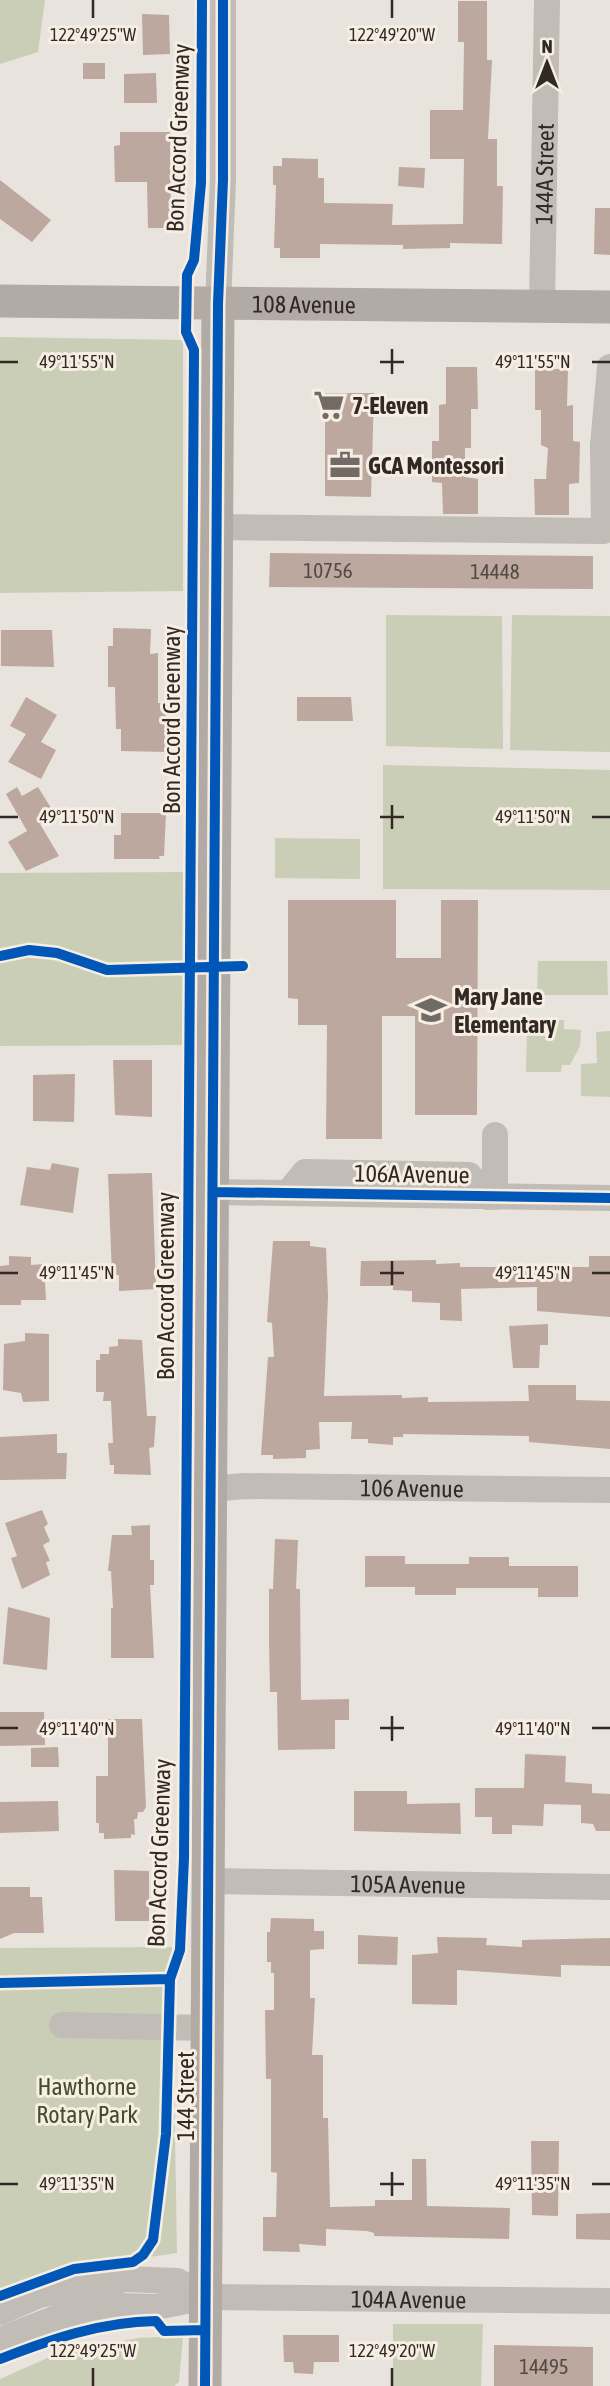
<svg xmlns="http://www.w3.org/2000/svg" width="610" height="2386" viewBox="0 0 610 2386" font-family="'Asap Condensed',sans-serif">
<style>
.green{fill:#caceb7}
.building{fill:#bca89f}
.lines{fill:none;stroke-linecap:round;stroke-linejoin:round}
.minor{stroke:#c2bcb6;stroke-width:26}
.major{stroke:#b1aaa5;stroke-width:33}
.cycleway-casing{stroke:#f7eee3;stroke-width:15}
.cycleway{stroke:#0057b8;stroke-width:10}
.ticks{fill:none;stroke:#322925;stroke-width:2.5}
.labels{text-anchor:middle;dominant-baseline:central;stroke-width:6;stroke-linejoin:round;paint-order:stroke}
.number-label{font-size:21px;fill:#544944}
.street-label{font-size:24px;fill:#322925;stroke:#f7eee3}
.poi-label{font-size:24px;font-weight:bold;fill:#322925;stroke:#f7eee3;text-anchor:start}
.park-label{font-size:24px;fill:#404e2b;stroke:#f7eee3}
.ticks-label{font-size:18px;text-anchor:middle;fill:#322925;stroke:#f7eee3;stroke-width:6;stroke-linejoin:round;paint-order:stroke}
</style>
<rect width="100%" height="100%" fill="#e9e3dd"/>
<path class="green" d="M0 0H45L38 52 0 64Z
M0 337 183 340V591L0 593Z
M386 615 502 616 503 749 386 746Z
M512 615 610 616V752L510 750Z
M383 765 610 770V890L383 889Z
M275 838 360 839V879L275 878Z
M187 872 186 1045 0 1046V873Z
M538 961H607L608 995H537Z
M548 1020H564V1029L581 1030 580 1046 570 1065H562L561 1072H526L527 1024H547Z
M610 1031V1097L581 1096V1064L597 1063 596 1032Z
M172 1947 177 2253 46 2272 0 2289V1948Z
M393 2324H483L481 2386H393Z
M183 2336 179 2382 174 2386H0V2379L59 2353 138 2338Z"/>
<path class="building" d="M458 1H487V60H492L488 139H497V186H503L502 244 450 243V248L403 249V245L320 244V258H280V248H274L276 185H273V166H282V158L318 159V178H324V203L393 204 392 225 463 224 464 159H430V110H463L464 42H458Z
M142 14 169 15 170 54 143 55Z
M83 63H105V79H83Z
M156 73 157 103H124V74Z
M120 132H170L171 228H148L147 182H115L114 146 120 145Z
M399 167 425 168 424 188 398 186Z
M0 180 51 220 32 242 0 219Z
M595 208H610V255L594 254Z
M446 367H477L478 409H471V448H465V477L478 479V514H443L442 483 432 482V441H439V405L446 404Z
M535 369H568L567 406 573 405V441L580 442 579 483 569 484V515H535L534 479H546L548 448 541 445V410H535Z
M325 393H374L371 497 325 496Z
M270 553 593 556V589L269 587Z
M113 628 151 629 150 654 158 653V703H165L168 752 121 751V729H116L115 687H108V646H113Z
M1 630H52L54 667 1 666Z
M26 697 57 715 41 742 56 750 41 779 8 762 26 734 10 726Z
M297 697H351L353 721H297Z
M17 787 22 796 38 787 56 816 40 824 59 856 26 871 8 842 27 831 6 794Z
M121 813H166L164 856H159L160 859H114V835H121Z
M288 900H396V958H441V900H478L477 1115H415V1016H382V1139H326L327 1025H298V999L288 998Z
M113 1060H152V1117L115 1115Z
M75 1074 74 1122 33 1121V1075Z
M52 1163 79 1168 73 1213 20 1205 27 1167 50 1170Z
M152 1173 156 1289 119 1291V1275H112L108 1174Z
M273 1241H310V1246L326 1248 328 1296 324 1396 402 1395V1398L428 1397V1402L529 1401 528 1385H576V1400L610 1401V1449L529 1442V1436L403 1434V1437H393V1445L368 1443V1439H351L352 1422H319L320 1449 306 1450V1458L273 1459V1455H261L268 1357H274L272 1323 267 1322Z
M9 1256 31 1257V1265L44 1264 46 1300H21V1305H0V1266L9 1265Z
M589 1256H610V1317L537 1311V1287L461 1289 462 1321 440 1320V1303L412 1302V1291L393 1290V1286H360L361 1261 436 1260V1264L460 1263V1267H589Z
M548 1324V1345H540L539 1368H513L509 1326Z
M25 1333 49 1334V1401L23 1402 21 1393 3 1390 4 1344 25 1341Z
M118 1339 142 1340 147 1416H156L154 1447 149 1448 151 1475 114 1474V1465H110L108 1443H113L111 1401H103L104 1392H96V1360H100V1354H109V1347L118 1346Z
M57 1434V1453H67L66 1479 0 1480V1437Z
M42 1510 48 1524 44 1527 50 1541 43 1545 50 1561 46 1562 50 1575 22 1589 11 1558 17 1556 5 1523Z
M150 1525V1560H154V1585H150L154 1658H111V1608H113L111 1571H108L112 1535H132L131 1526Z
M275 1539 298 1540 296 1589H300L301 1700 349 1699V1720H335V1749L278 1750 277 1692H270L269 1638V1589H273Z
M365 1556H405V1564H469V1557H509V1566H578V1597H538V1588H456V1595H415V1587H365Z
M8 1607 50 1618 47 1670 3 1664Z
M0 1712H44L45 1745 0 1746Z
M108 1719H142L146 1807 143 1812H138L137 1819H134L135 1835 131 1834V1838L104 1839V1833H99V1823H96V1776H108Z
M58 1747 59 1767H31V1748Z
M525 1754 566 1756 565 1782 592 1784V1793L610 1794V1831H596L593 1824 581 1823V1805L544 1804 543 1826 512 1825V1834H492V1817H475V1788H524Z
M354 1791H407V1804L460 1803 461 1834 354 1831Z
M58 1801 59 1831 0 1833V1802Z
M114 1870 149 1871V1921H115Z
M0 1887H30V1897H42L44 1933H14L0 1939Z
M271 1918 314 1919V1931H324V1949L310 1950V1998H315L312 2055H323V2118H328L330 2207 375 2206V2200H412V2159H426L427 2206 510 2208 509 2239 374 2236V2233L367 2231 326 2229V2246L299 2244 300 2252 263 2251V2217H276L277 2173 271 2172V2079H266L265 2010H274V1973H271V1962H267V1932H270Z
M358 1935 398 1937 397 1965 358 1964Z
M437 1937 487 1938 486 1945 522 1947V1940L610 1938V1966L561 1965V1977L457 1970V2005L412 2004V1955L438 1953Z
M531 2141H559L558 2216 532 2215Z
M610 2213V2240L576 2239V2214Z
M283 2335H339V2362H314L313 2374 294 2373 293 2362H284Z
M494 2345 593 2347V2386H494Z"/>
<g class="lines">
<g class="minor">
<path d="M218 304 223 180V0"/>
<path id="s1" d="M542 305 547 0"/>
<path d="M217 527 604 531 603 445 610 367"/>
<path d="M495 1135V1197"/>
<path d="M213 1192 610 1198"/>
<path d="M288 1193 305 1172 469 1175 488 1197"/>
<path id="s2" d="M212 1489 244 1486 610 1490"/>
<path id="s3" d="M207 1881 610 1887"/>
<path d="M62 2025 206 2028"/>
<path d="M0 2312 39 2295 126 2279 177 2281 206 2297"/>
<path id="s4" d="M0 2340 61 2316 119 2306 156 2307 206 2297 610 2301"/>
</g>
<g class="major">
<path id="s5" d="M0 301 610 307"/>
<path d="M205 2386 218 304"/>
</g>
<g class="cycleway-casing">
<path id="cycleway" d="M0 956 29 950 57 953 107 970 243 966
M213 1192 610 1198
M0 1983 170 1979
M0 2296 74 2269 133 2262 143 2255 153 2240 166 2134 170 1979 180 1950 184 1858 194 350 186 332 187 275 194 260 201 183 202 0
M0 2359C52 2339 100 2322 156 2321L164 2331 205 2330
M205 2386 218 304 223 180V0"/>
</g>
<use href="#cycleway" class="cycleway"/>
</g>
<path class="ticks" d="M93 0V18M392 0V18M392 349V374M0 362H18M380 362H404M592 362H610M392 805V829M0 817H18M380 817H404M592 817H610M392 1261V1285M0 1273H18M380 1273H404M592 1273H610M392 1716V1741M0 1728H18M380 1728H404M592 1728H610M392 2172V2196M0 2184H18M380 2184H404M592 2184H610M93 2368V2386M392 2368V2386"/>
<defs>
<g id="supermarket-bare" transform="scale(2.415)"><path d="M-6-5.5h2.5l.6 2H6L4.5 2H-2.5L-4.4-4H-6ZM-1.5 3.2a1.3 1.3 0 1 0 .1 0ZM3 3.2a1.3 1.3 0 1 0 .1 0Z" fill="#726a65" stroke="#f7eee3" stroke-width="2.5" paint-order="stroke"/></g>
<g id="office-bare" transform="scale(2.415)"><path d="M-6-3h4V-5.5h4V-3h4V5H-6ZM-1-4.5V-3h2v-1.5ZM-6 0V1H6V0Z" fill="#726a65" stroke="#f7eee3" stroke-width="2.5" paint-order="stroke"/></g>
<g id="school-bare" transform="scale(2.415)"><path d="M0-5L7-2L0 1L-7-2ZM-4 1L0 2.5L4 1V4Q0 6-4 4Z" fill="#726a65" stroke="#f7eee3" stroke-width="2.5" paint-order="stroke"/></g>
</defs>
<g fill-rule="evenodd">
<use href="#supermarket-bare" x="329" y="405"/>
<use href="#office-bare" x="345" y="465"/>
<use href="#school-bare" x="431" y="1010"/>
</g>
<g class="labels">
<g class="number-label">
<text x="328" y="570">10756</text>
<text x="495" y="571">14448</text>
<text x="544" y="2366">14495</text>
</g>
<g class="street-label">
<text transform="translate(178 138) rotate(-88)">Bon Accord Greenway</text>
<text stroke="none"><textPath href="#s1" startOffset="131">144A Street</textPath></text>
<text stroke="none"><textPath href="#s5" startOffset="304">108 Avenue</textPath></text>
<text transform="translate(171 720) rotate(-90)">Bon Accord Greenway</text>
<text transform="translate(412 1174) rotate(1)">106A Avenue</text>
<text transform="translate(165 1286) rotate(-90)">Bon Accord Greenway</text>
<text stroke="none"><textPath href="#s2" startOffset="200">106 Avenue</textPath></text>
<text transform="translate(159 1853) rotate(-88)">Bon Accord Greenway</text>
<text stroke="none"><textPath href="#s3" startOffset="201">105A Avenue</textPath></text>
<text transform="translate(185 2096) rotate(-90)">144 Street</text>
<text stroke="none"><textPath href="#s4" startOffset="415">104A Avenue</textPath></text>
</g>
<g class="poi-label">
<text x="352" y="405">7-Eleven</text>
<text x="368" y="465">GCA Montessori</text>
<text x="454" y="996">Mary Jane<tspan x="454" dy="28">Elementary</tspan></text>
</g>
<g class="park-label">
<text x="87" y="2086">Hawthorne<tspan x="87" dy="28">Rotary Park</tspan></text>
</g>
</g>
<g class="ticks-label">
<text x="93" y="41">122°49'25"W</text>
<text x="392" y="41">122°49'20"W</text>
<text x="77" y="368">49°11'55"N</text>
<text x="533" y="368">49°11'55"N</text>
<text x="77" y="823">49°11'50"N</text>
<text x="533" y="823">49°11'50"N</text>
<text x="77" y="1279">49°11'45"N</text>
<text x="533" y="1279">49°11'45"N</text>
<text x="77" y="1735">49°11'40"N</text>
<text x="533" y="1735">49°11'40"N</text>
<text x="77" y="2190">49°11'35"N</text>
<text x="533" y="2190">49°11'35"N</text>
<text x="93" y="2357">122°49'25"W</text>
<text x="392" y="2357">122°49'20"W</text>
</g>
<g transform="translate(547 63)" stroke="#f7eee3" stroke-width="5" paint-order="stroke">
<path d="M0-5L12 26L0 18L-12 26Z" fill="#322925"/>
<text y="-10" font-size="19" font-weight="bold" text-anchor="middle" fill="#322925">N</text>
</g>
</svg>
